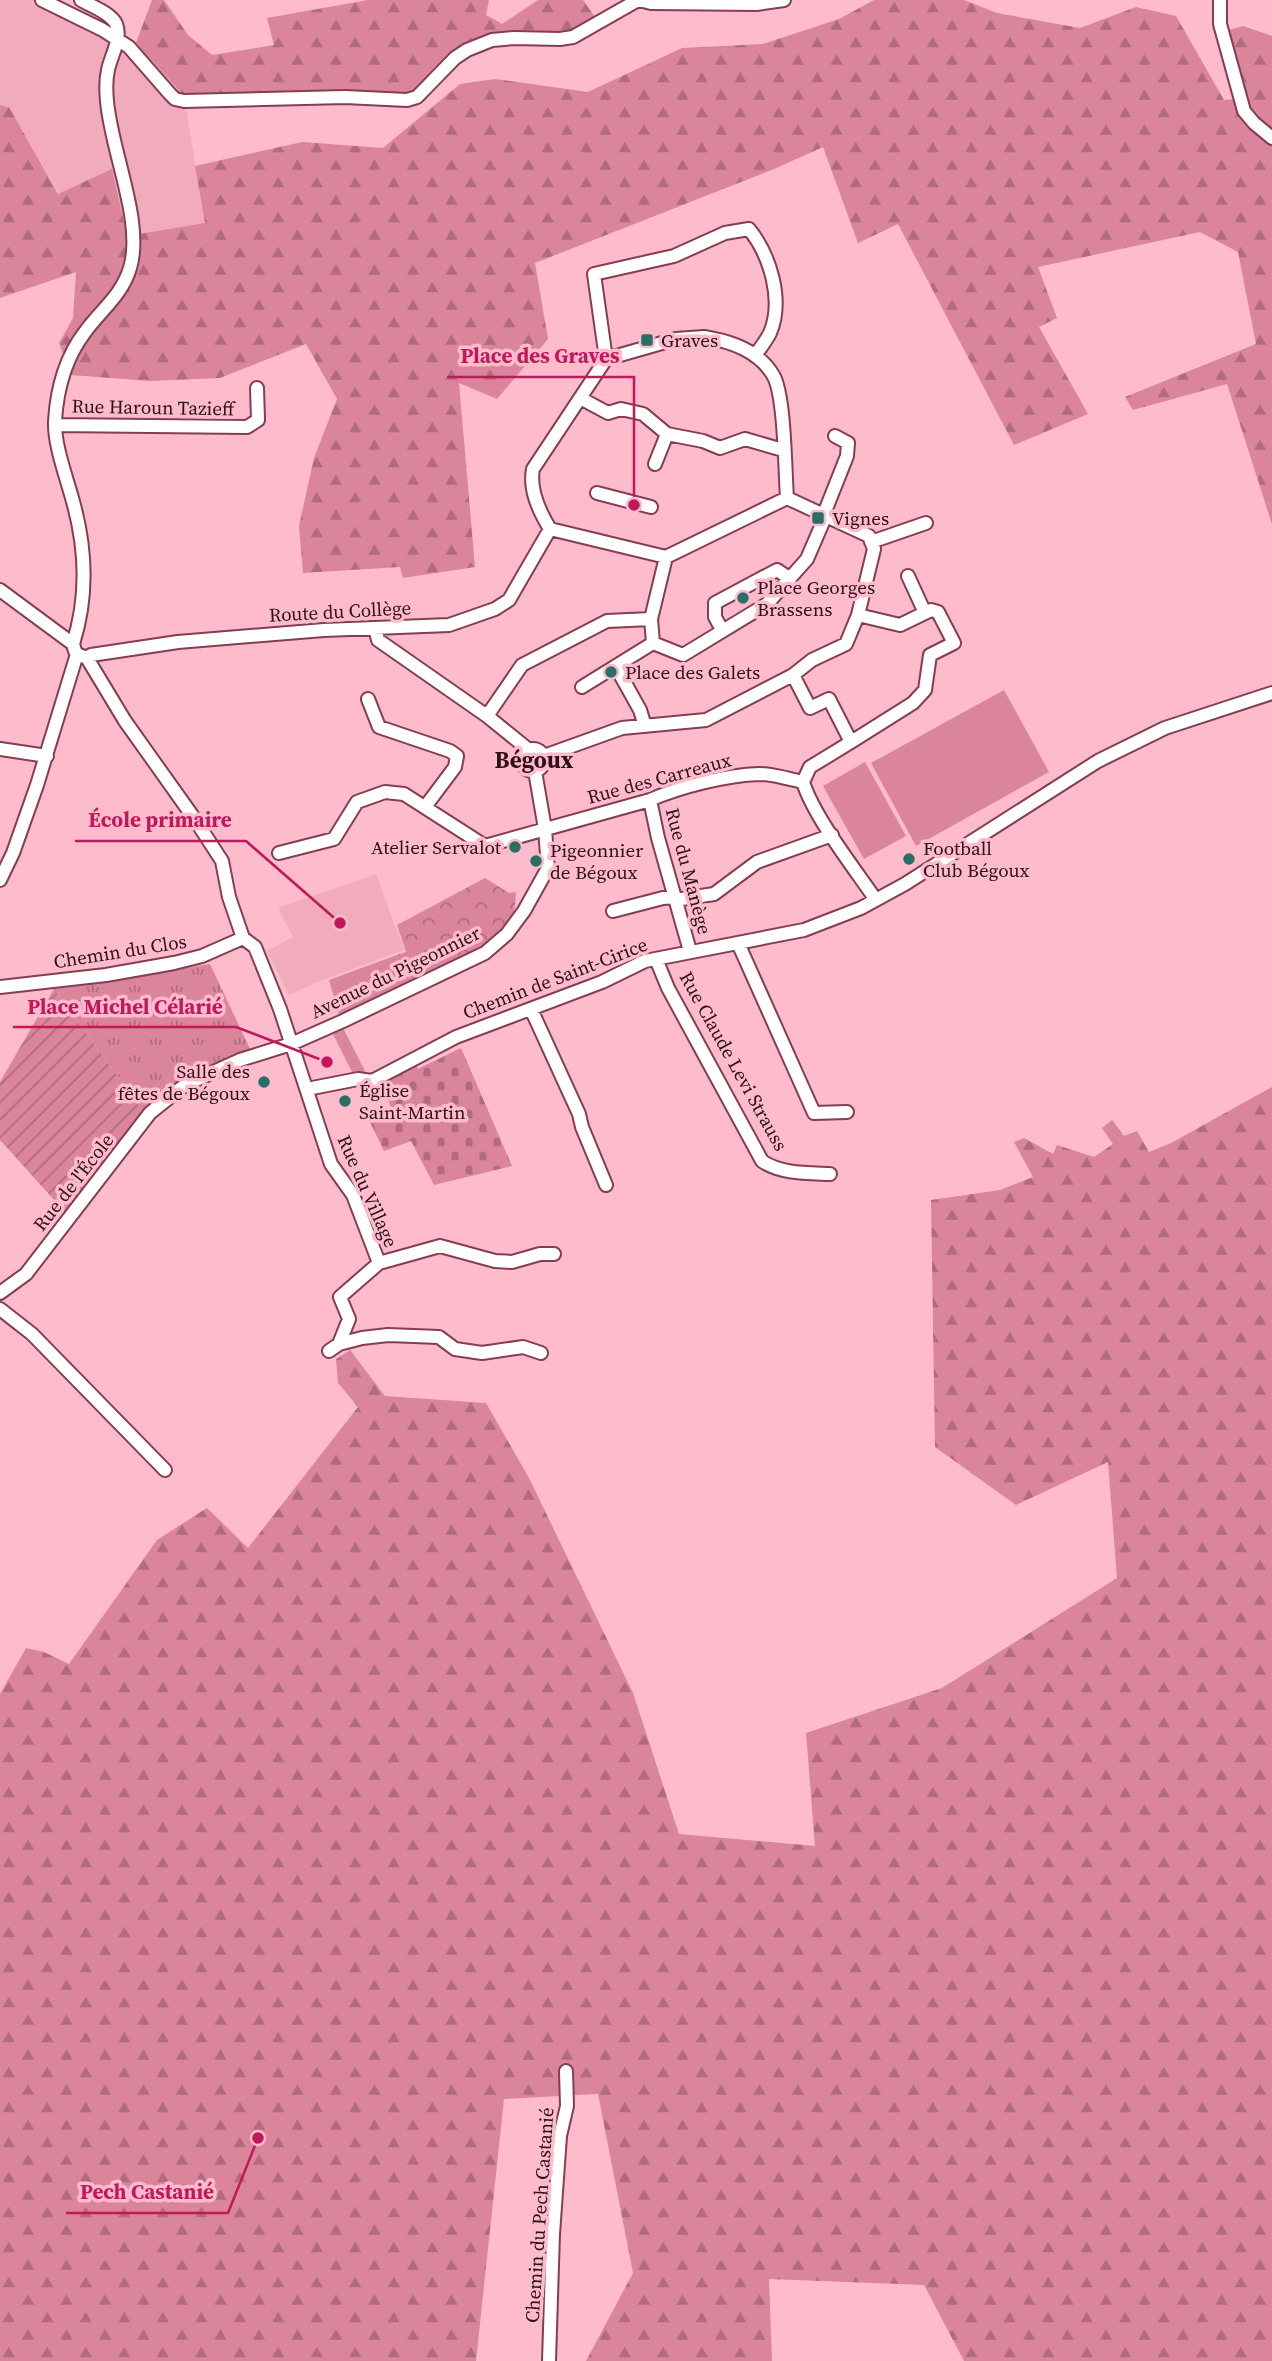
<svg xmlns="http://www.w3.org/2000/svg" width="1272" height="2361" viewBox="0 0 1272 2361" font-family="'Source Serif 4',serif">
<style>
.built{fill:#f2abbc}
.grass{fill:url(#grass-tufts)}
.forest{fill:url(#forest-firs)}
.cemetery{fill:url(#cemetery-stones)}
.park{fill:url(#park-crowns)}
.garden{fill:url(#garden-furrows)}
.pitch{fill:#da859c}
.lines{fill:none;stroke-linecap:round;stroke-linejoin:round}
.street-casing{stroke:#843d53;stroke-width:16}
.street{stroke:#fff;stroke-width:12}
.poi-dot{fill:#286f65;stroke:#fdbbcb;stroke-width:2.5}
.labels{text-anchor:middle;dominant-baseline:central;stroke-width:7;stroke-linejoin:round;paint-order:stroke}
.poi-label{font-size:19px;fill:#2d1019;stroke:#fdbbcb;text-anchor:start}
.street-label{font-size:19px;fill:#2d1019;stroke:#fdbbcb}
.quarter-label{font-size:23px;font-weight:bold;fill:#2d1019;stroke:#fdbbcb}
.leader{fill:none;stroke:#c2185b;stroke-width:2.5}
.callout-dot{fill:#c2185b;stroke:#fdbbcb;stroke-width:2.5}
.callout-label{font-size:21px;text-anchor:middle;font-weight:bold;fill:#c2185b;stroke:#fdbbcb;stroke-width:7;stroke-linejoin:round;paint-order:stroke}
</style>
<defs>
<pattern id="grass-tufts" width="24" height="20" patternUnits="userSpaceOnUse" patternTransform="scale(1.75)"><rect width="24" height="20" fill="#da859c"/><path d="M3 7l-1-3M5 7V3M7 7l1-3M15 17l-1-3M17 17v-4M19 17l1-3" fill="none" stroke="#b16b7e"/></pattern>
<pattern id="forest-firs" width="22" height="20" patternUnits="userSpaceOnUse" patternTransform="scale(1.75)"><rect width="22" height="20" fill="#da859c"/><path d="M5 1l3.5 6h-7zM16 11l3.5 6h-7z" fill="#b16b7e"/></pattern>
<pattern id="cemetery-stones" width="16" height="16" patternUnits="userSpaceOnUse" patternTransform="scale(1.75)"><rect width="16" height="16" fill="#da859c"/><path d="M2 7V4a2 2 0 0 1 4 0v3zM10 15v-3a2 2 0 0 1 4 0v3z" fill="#b16b7e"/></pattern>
<pattern id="park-crowns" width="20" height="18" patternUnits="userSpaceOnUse" patternTransform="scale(1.75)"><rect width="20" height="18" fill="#da859c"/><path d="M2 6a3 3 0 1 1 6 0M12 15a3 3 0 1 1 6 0" fill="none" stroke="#b16b7e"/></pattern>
<pattern id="garden-furrows" width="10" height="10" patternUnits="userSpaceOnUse" patternTransform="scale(1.75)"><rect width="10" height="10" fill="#da859c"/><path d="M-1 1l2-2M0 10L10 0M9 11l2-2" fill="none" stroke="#b16b7e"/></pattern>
</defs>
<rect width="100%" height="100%" fill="#fdbbcb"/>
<path class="built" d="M0 0H55L104 22 136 43 184 96 205 224 127 236 59 194 9 107 0 105Z
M376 874 404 950 317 982 289 995 267 951 293 937 278 908Z"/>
<path class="grass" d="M210 964 251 1051C215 1064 167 1079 143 1111L54 989Z"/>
<path class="forest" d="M152 0H164L188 35 212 55 274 45 267 18 368 0H489L486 15 502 24 538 0H583L595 17 561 35 498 33 434 71 415 89 402 94 184 96 136 43Z
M874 0H964L997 13 1080 28 1136 7 1176 16 1224 100 1247 98 1229 30 1243 26 1272 36V524L1227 384 1133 410 1125 397 1256 344 1238 252 1200 232 1038 267 1057 318 1039 327 1088 414 1014 445 898 224 858 243 823 147 774 169 535 263 548 339 497 399 459 383 475 567 403 578 400 567 303 573 299 526 314 458 337 399 306 344 220 378 150 381 71 375 59 343 73 318 76 272 0 298V105L9 107 58 194 112 169 127 236 205 223 195 166 302 142 383 148 460 84 495 79 588 92 682 48 763 44 839 19Z
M1272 1087V2361H964L924 2285 769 2279 772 2361H586L633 2273 598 2094 504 2099 476 2361H0V1694L26 1648 44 1652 69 1664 157 1540 207 1508 248 1548 358 1407 338 1383 336 1359 350 1350 385 1396 486 1403 529 1478 633 1693 679 1834 815 1846 806 1733 942 1688 1117 1578 1108 1462 1016 1505 935 1447 931 1200 1000 1190 1033 1177 1014 1142 1024 1138 1053 1154 1057 1145 1094 1157 1113 1144 1102 1128 1112 1120 1124 1136 1137 1131 1149 1152 1171 1143Z"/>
<path class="cemetery" d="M461 1048 512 1166 434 1185 411 1141 384 1151 370 1122 393 1112 381 1083 416 1065 418 1069Z"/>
<path class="park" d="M485 878 509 893 516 892C515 899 516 908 513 914 492 952 445 966 408 983L397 955 406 952 397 925Z"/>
<path class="garden" d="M54 989 143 1111 66 1213 0 1140V1082Z"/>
<path class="pitch" d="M1004 690 1049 772 916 846 871 763Z
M865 762 906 836 864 859 823 786Z
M397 955 408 983 340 1019 329 980Z
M343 1028 365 1071 354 1076 333 1034Z"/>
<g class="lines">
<g class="street-casing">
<path id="street" d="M42 0 103 30 129 47 170 94 175 99 184 101 345 97 407 100 417 97 455 58 467 50 492 40 514 38 560 39 573 37 638 0
M639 0 651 3 757 4 784 0
M1220 0V24L1244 111 1254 123 1272 138
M704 337C730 341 759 351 773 375 785 394 785 472 787 498L666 557 550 529C539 511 529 490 533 469L606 359 676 339Z
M606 359 594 274 674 256 725 233 749 229C770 255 784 300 770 333 766 341 760 348 755 356
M580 398 608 413 621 409 643 414 667 434 703 441 720 448 745 439 783 450
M55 425 247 427 258 420 257 388
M655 464 667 434
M597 493 651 507
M824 514 847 456 848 443 835 436
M871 542 926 523
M908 576 925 613
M0 590 73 644 75 651
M651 619 653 643 683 655 767 604 807 559 826 515
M375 628 378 640 487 716 529 750
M722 630 715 617V603L777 570 789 578
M73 644C88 597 86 546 72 498 66 476 54 444 55 421 57 389 65 358 85 332 101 310 122 295 130 268 144 222 111 151 107 101 106 91 106 79 108 70 111 55 122 39 116 24 111 13 91 6 81 0
M77 654 87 658 125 721 194 818 222 861 229 897 243 938 255 947 280 1009 331 1164 353 1195 379 1263
M87 658 91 655 178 642 324 630 449 625 495 609 509 600 550 529
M616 667 640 710 645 726
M793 675 810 708 829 699 851 742 913 703 925 690 930 655 954 643 938 612 931 610 900 625 858 615
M582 687 653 643
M368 699 379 727 450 751 457 756 455 767 425 807
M487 716 522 665 607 621 651 619 666 557
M0 749 47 756
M522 760a11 11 0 1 1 22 0a11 11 0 1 1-22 0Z
M544 756 622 728 706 720 793 675 812 660 846 644 858 615 874 549 869 536 787 498
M803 782C814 817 854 868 876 900
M650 800 658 838 690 951
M279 853 334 839 357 802 385 792 404 794 485 846 650 800C679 787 727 775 759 774 773 774 789 779 803 782L810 767 851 742
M0 880 13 853 37 785 77 654
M675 900 714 894 757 862 832 835
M613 911 663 898 674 897
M738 943 814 1113 847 1112
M656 959 668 988 762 1161C781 1174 807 1173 830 1174
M0 987 106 975 174 963 202 956 243 938
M531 1009 579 1114 582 1127 606 1185
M307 1089 358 1079 372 1081 456 1037 602 982 645 961 804 930 861 908 905 884 1098 761 1165 728 1272 693
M0 1293 26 1274 150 1113 185 1085 240 1060 291 1044 343 1021 485 953 507 934 524 911 548 868 545 829 535 771
M0 1309 32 1334 165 1470
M339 1344 349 1319 340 1297 379 1263 440 1246 495 1261 512 1262 540 1254H554
M329 1351 339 1344 362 1338 388 1335 439 1337 455 1349 482 1353 523 1347 541 1353
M549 2361 553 2234 560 2136 567 2106 566 2071"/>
</g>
<use href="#street" class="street"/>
</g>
<g class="poi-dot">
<rect x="640" y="333" width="14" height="14" rx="3.5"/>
<rect x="811" y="511" width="14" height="14" rx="3.5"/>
<circle cx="743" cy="598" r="7"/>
<circle cx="611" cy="672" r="7"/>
<circle cx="515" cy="847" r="7"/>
<circle cx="909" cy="859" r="7"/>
<circle cx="536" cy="861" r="7"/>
<circle cx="264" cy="1082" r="7"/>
<circle cx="345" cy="1101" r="7"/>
</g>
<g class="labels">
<g class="poi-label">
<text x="661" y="340">Graves</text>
<text x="832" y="518">Vignes</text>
<text x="757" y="587">Place Georges<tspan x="757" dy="22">Brassens</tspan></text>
<text x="625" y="672">Place des Galets</text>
<text x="501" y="847" text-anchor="end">Atelier Servalot</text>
<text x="923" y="848">Football<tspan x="923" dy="22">Club Bégoux</tspan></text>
<text x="550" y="850">Pigeonnier<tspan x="550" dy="22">de Bégoux</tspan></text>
<text x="250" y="1071" text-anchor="end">Salle des<tspan x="250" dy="22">fêtes de Bégoux</tspan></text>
<text x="359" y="1090">Église<tspan x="359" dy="22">Saint-Martin</tspan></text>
</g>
<g class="street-label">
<text transform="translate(153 407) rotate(1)">Rue Haroun Tazieff</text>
<text transform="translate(340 611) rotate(-3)">Route du Collège</text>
<text transform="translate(659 778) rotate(-15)">Rue des Carreaux</text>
<text transform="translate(689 871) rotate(75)">Rue du Manège</text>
<text transform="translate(120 951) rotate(-9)">Chemin du Clos</text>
<text transform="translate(395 972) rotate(-26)">Avenue du Pigeonnier</text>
<text transform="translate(555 978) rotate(-21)">Chemin de Saint-Cirice</text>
<text transform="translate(734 1061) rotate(61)">Rue Claude Levi Strauss</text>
<text transform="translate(73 1182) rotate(-52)">Rue de l'École</text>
<text transform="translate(368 1191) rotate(66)">Rue du Village</text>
<text transform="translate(539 2215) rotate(-86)">Chemin du Pech Castanié</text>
</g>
<g class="quarter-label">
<text x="534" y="760">Bégoux</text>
</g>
</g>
<path class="leader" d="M634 505L634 377H447M340 923L246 841H75M327 1062L236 1027H13M258 2138L228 2213H66"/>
<g class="callout-dot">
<circle cx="634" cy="505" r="7"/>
<circle cx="340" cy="923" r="7"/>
<circle cx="327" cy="1062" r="7"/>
<circle cx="258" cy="2138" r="7"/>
</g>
<g class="callout-label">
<text x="540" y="363">Place des Graves</text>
<text x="160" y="827">École primaire</text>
<text x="125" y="1014">Place Michel Célarié</text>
<text x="147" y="2199">Pech Castanié</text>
</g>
</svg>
